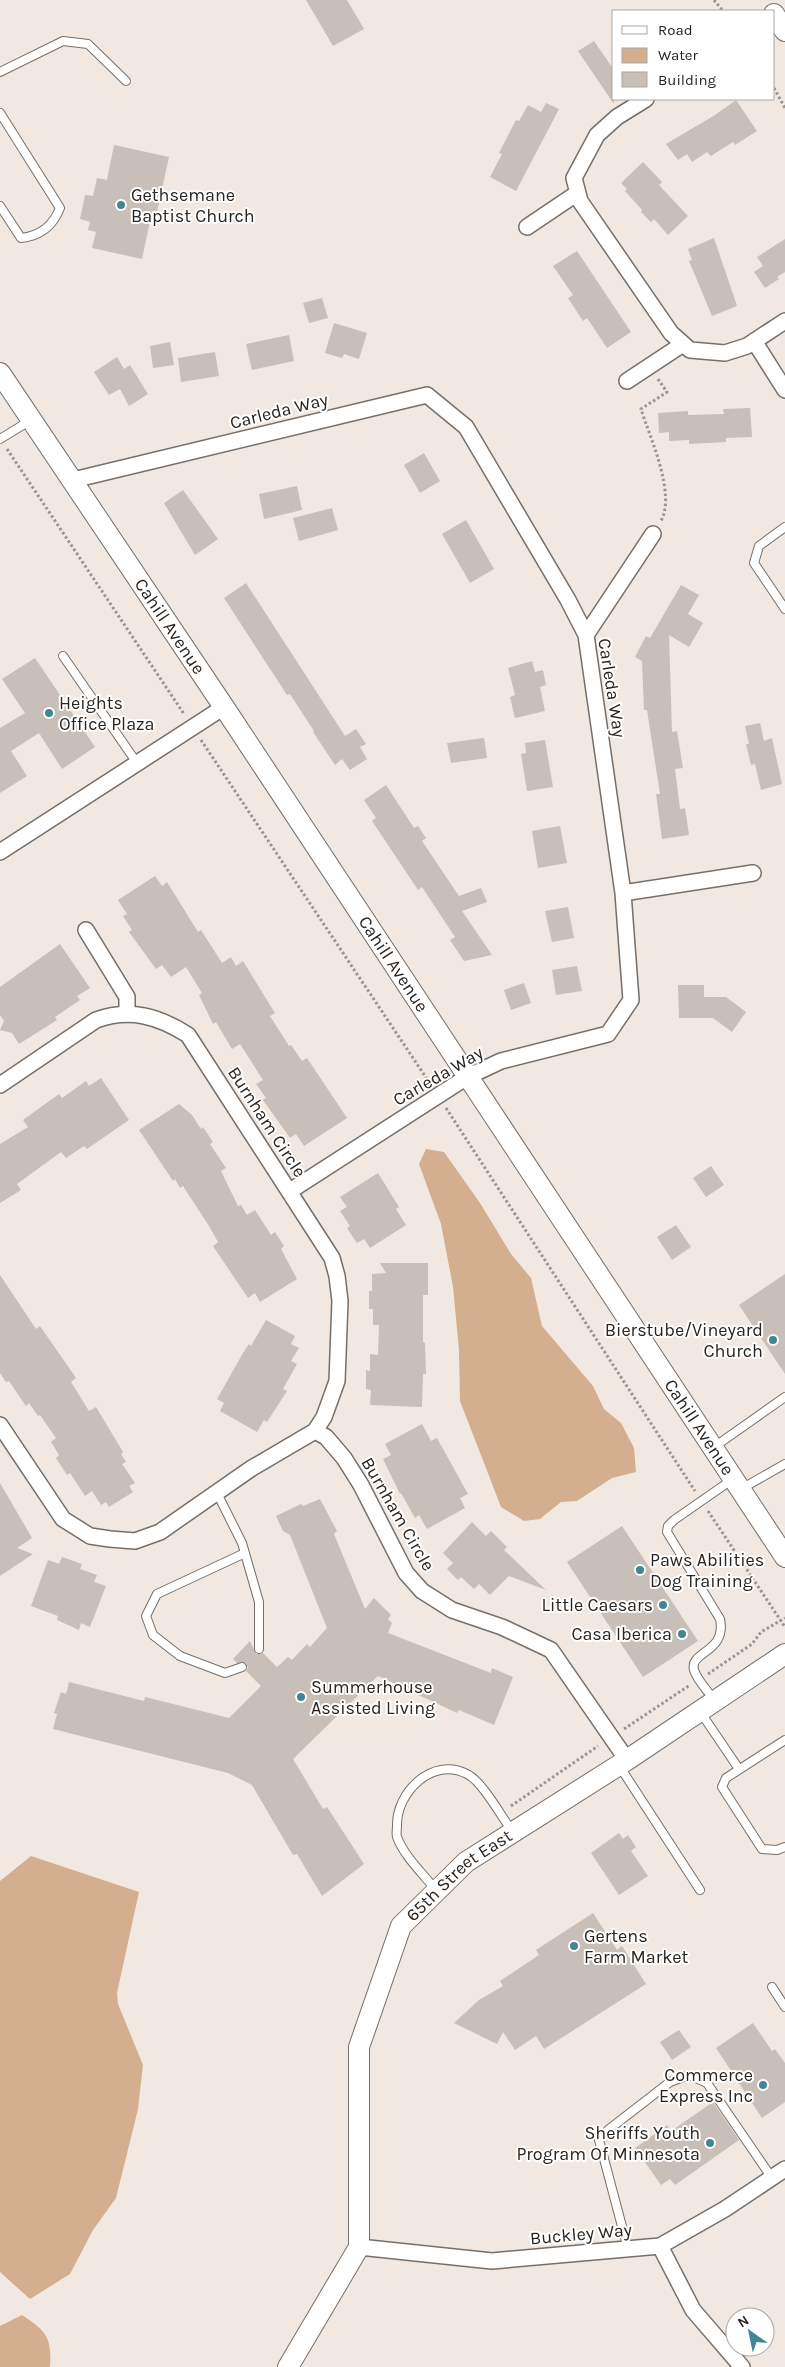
<svg xmlns="http://www.w3.org/2000/svg" width="785" height="2367" viewBox="0 0 785 2367" font-family="Karla,sans-serif">
<style>
.water{fill:#d3af8f}
.building{fill:#c7bfb8}
.lines{fill:none;stroke-linecap:round;stroke-linejoin:round}
.lane-casing{stroke:#766f69;stroke-width:10}
.street-casing{stroke:#766f69;stroke-width:18}
.secondary-casing{stroke:#766f69;stroke-width:22}
.path{stroke:#9b948f;stroke-width:3;stroke-dasharray:2.5 2.5;stroke-linecap:butt}
.lane{stroke:#fff;stroke-width:8}
.street{stroke:#fff;stroke-width:15}
.secondary{stroke:#fff;stroke-width:20}
.poi-dot{fill:#428695;stroke:#fff;stroke-width:2}
.labels{text-anchor:middle;dominant-baseline:central;stroke-width:4;stroke-linejoin:round;paint-order:stroke}
.poi-label{font-size:18px;fill:#272421;stroke:#fff;text-anchor:start}
.street-label{font-size:18px;fill:#272421;stroke:#fff}
</style>
<rect width="100%" height="100%" fill="#f1e8e1"/>
<path class="water" d="M426 1149 444 1152 480 1203 511 1254 531 1278 542 1326 593 1386 604 1409 621 1423 634 1448 636 1472 612 1478 577 1501 561 1502 540 1519 524 1521 501 1507 460 1401 459 1350 453 1287 441 1224 419 1164Z
M31 1856 139 1892 117 1993 118 2004 143 2065 138 2109 116 2198 93 2230 70 2274 30 2299 0 2272V1881Z
M22 2315C46 2331 52 2337 50 2367H0V2326Z"/>
<path class="building" d="M306 0H347L364 29 333 46Z
M594 41 614 70V104L578 51Z
M736 100 757 131 735 145 733 142 711 156 707 152 692 162 687 154 678 160 666 144 715 115Z
M546 103 559 109 516 191 490 177 502 154 499 153 516 120 519 121 528 105 541 112Z
M114 145 169 157 157 212H152L142 259 92 248 96 232 88 230 90 222 80 219 85 195 93 196 97 178 107 180Z
M643 162 662 182 659 185 688 216 668 235 654 219 651 222 641 212 642 210 625 191 627 189 621 183Z
M714 238 737 306 712 316 689 261 692 260 688 249Z
M785 239V272L777 277 779 279 765 288 754 272 763 266 757 257Z
M577 251 631 332 607 348 587 318 583 321 568 298 573 295 553 266Z
M322 298 328 318 309 323 303 303Z
M334 323 367 333 359 359 344 354 342 358 325 353Z
M289 335 294 361 252 370 246 344Z
M170 342 174 365 153 368 150 346Z
M215 352 219 376 181 382 178 358Z
M117 357 124 369 130 365 148 394 129 406 120 389 109 395 94 372Z
M750 408 752 437 726 438V442L689 444V440L669 441V432L659 433 658 413 688 411V415L724 414 723 409Z
M424 453 440 481 420 493 404 465Z
M297 486 302 510 264 519 259 494Z
M183 490 218 539 195 555 164 503Z
M332 508 338 530 299 541 293 518Z
M466 520 494 569 470 583 442 534Z
M246 583 345 736 356 729 366 744 360 747 367 759 350 770 342 759 335 765 313 732 314 731 290 694 287 695 224 598Z
M681 585 699 595 688 614 703 623 689 647 669 635 672 732 677 731 683 768 675 769 680 809 685 808 689 835 662 839 656 794H660L647 710H644L642 661 635 657 646 636 650 638Z
M35 658 95 747 62 769 39 733 11 751 27 776 0 793V728L25 713 2 679Z
M532 661 535 672 543 670 546 685 540 687 545 711 515 718 510 697 515 695 508 668Z
M760 723 764 741 772 738 782 784 761 790 755 764 751 765 746 744H749L745 726Z
M484 738 487 758 451 763 447 743Z
M545 740 553 787 527 791 521 754 526 753 525 743Z
M386 785 414 828 418 826 426 838 422 841 459 896 481 888 487 902 462 911 492 955 464 961 450 940 455 937 422 887 418 890 372 821 376 818 364 800Z
M560 826 567 863 538 868 532 831Z
M155 876 162 886 167 882 198 932 201 930 222 963 231 957 236 966 243 961 275 1013 270 1016 289 1046 291 1045 302 1061 307 1058 347 1118 304 1146 296 1134 290 1138 263 1100 266 1098 256 1084 263 1080 240 1044 232 1049 216 1022 213 1024 199 995 202 993 186 967 171 977 162 965 156 969 129 932 132 930 123 916 127 914 118 900Z
M568 907 574 938 552 942 545 911Z
M60 944 90 988 77 996 80 1000 55 1017 57 1020 19 1044 12 1033 0 1030 4 1021 0 1015V987Z
M577 966 582 991 556 995 552 970Z
M524 983 531 1003 511 1010 504 990Z
M678 985H704V997H726L746 1012 732 1032 713 1018H679Z
M101 1078 129 1120 87 1149 84 1146 66 1158 61 1152 17 1184 21 1190 0 1203V1144L28 1127 23 1120 59 1094 62 1098 86 1081 89 1086Z
M179 1104 192 1115 201 1129 203 1127 213 1142 210 1144 226 1168 221 1171 238 1206 241 1205 247 1215 255 1210 271 1235 275 1232 284 1246 281 1249 297 1279 260 1302 255 1293 248 1298 213 1246 218 1242 209 1226 183 1186 180 1188 175 1179 173 1181 139 1130Z
M711 1166 724 1185 706 1197 693 1178Z
M378 1173 399 1207 396 1209 406 1225 370 1248 364 1239 357 1243 347 1228 350 1226 340 1211 347 1207 340 1197Z
M676 1225 691 1247 672 1260 657 1237Z
M380 1263H428V1295H423V1342L425 1343 426 1374H423L422 1407 370 1405 371 1390 366 1389V1370L370 1371V1354L378 1355 379 1325H373V1309H369V1291H372V1274L386 1273Z
M785 1274V1374L739 1305Z
M0 1275 36 1329 40 1326 76 1378 71 1382 89 1411 96 1407 123 1452 121 1454 126 1462 122 1464 135 1483 129 1486 133 1492 109 1507 106 1502 101 1505 92 1491 85 1496 70 1473 67 1475 56 1458 59 1455 51 1442 56 1438 40 1415 38 1416 29 1403 26 1406 9 1381 6 1382 0 1373Z
M266 1320 295 1336 291 1344 299 1348 291 1361 297 1364 283 1389 287 1391 267 1422 264 1420 257 1432 220 1411 224 1403 217 1399 243 1353 249 1344 251 1346Z
M422 1424 431 1441 437 1438 468 1494 460 1498 465 1508 427 1529 419 1515 415 1518 401 1493 400 1494 383 1459 391 1455 385 1444Z
M0 1483 32 1538 17 1548 33 1554 0 1576Z
M320 1499 337 1531 334 1534 365 1609 374 1598 391 1615 388 1619 392 1623 388 1633 491 1673 492 1668 513 1677 494 1725 459 1710 457 1713 378 1676 293 1759 323 1809 327 1807 364 1864 322 1896 297 1854 293 1855 252 1785 228 1773 53 1729 57 1714 54 1713 61 1692 66 1694 69 1682 144 1701 145 1697 229 1718 261 1686 246 1671 248 1668 246 1663H237L233 1659 250 1641 256 1654 263 1653 277 1667 288 1657 292 1660 307 1644 310 1647 327 1628 290 1535 283 1531 276 1516 301 1504 303 1506Z
M472 1522 486 1536 491 1531 507 1547 504 1550 546 1590 509 1576 490 1595 479 1584 474 1589 461 1577 458 1580 447 1569 453 1563 443 1553Z
M622 1526 698 1641 643 1677 567 1562Z
M62 1557 82 1564 80 1569 97 1575 94 1582 106 1586 90 1627 81 1623 79 1630 57 1620 58 1616 31 1606 48 1560 59 1564Z
M619 1833 623 1839 628 1835 636 1847 631 1851 648 1876 619 1895 591 1853Z
M593 1913 617 1950 622 1946 646 1984 544 2049 536 2036 515 2050 503 2032 497 2044 454 2023 479 2000 503 1986 500 1981 539 1955 536 1950Z
M753 2023 772 2051 775 2049 785 2063V2102L762 2118 716 2048Z
M679 2030 691 2047 672 2060 660 2042Z
M713 2102 739 2140 675 2185 670 2179 661 2185 635 2148 667 2125 671 2131Z"/>
<g class="lines">
<g class="lane-casing">
<path id="lane" d="M0 72 63 41 88 44 126 81
M0 113 60 208C53 226 40 236 21 238L0 206
M0 439 31 420
M785 527 759 546 754 563 785 609
M63 656 137 763
M714 1447 785 1397
M741 1489 785 1464
M217 1493 242 1543 259 1602V1649
M242 1667 225 1673 180 1656 153 1635 146 1616 157 1594 245 1553
M714 1700C708 1691 697 1680 694 1670 689 1651 727 1653 720 1619L667 1532 668 1526 674 1520 733 1479
M701 1713 739 1769
M785 1740 726 1778 722 1787 762 1849 777 1850 785 1847
M620 1767 700 1890
M436 1890C423 1874 404 1856 397 1837 396 1834 397 1829 397 1826 396 1793 432 1756 467 1774 482 1781 501 1816 512 1831
M772 1987 785 2007
M628 2249 599 2140 608 2130 670 2082 689 2075 707 2083 772 2178"/>
</g>
<g class="street-casing">
<path id="street" d="M646 99 617 117 597 135 574 178 580 201 671 333 690 350 725 353 747 346 785 321
M527 227 576 194
M754 341 785 390
M627 381 683 344
M73 480 427 395 466 427 568 600 586 635 623 893 631 1000 608 1034 501 1061 467 1077 290 1191
M586 635 653 534
M0 852 224 707
M623 893 753 873
M86 930 127 997V1013
M0 1085 96 1020C130 1008 158 1016 188 1035L332 1258 337 1276 340 1301 337 1381 324 1417 315 1431 252 1468 160 1532 135 1541 110 1539 90 1536 63 1519 0 1425
M315 1431 326 1437 344 1458 361 1485 406 1573 422 1591 452 1610 502 1627 551 1650 627 1760
M660 2246 693 2310 742 2367
M359 2247 492 2261 660 2246 725 2209 785 2169"/>
</g>
<g class="secondary-casing">
<g id="secondary">
<path d="M774 14 785 31"/>
<path id="s1" d="M0 373 224 707 785 1557"/>
<path id="s2" d="M288 2367 359 2247V2047L401 1926 466 1862 627 1760 785 1654"/>
</g>
</g>
<path class="path" d="M714 0 723 11
M774 88 785 108
M658 379 667 392 641 409C650 438 676 493 661 521
M7 449 184 714
M201 740 429 1082
M446 1108 695 1491
M708 1511 785 1627
M708 1674 752 1644 761 1632 785 1618
M624 1729 690 1685
M511 1806 598 1746"/>
<use href="#lane" class="lane"/>
<use href="#street" class="street"/>
<use href="#secondary" class="secondary"/>
</g>
<g class="poi-dot">
<circle cx="121" cy="205" r="5"/>
<circle cx="49" cy="713" r="5"/>
<circle cx="773" cy="1340" r="5"/>
<circle cx="640" cy="1570" r="5"/>
<circle cx="663" cy="1605" r="5"/>
<circle cx="682" cy="1634" r="5"/>
<circle cx="301" cy="1697" r="5"/>
<circle cx="574" cy="1946" r="5"/>
<circle cx="763" cy="2085" r="5"/>
<circle cx="710" cy="2143" r="5"/>
</g>
<g class="labels">
<g class="poi-label">
<text x="131" y="195">Gethsemane<tspan x="131" dy="21">Baptist Church</tspan></text>
<text x="59" y="703">Heights<tspan x="59" dy="21">Office Plaza</tspan></text>
<text x="763" y="1330" text-anchor="end">Bierstube/Vineyard<tspan x="763" dy="21">Church</tspan></text>
<text x="650" y="1560">Paws Abilities<tspan x="650" dy="21">Dog Training</tspan></text>
<text x="653" y="1605" text-anchor="end">Little Caesars</text>
<text x="672" y="1634" text-anchor="end">Casa Iberica</text>
<text x="311" y="1687">Summerhouse<tspan x="311" dy="21">Assisted Living</tspan></text>
<text x="584" y="1936">Gertens<tspan x="584" dy="21">Farm Market</tspan></text>
<text x="753" y="2075" text-anchor="end">Commerce<tspan x="753" dy="21">Express Inc</tspan></text>
<text x="700" y="2133" text-anchor="end">Sheriffs Youth<tspan x="700" dy="21">Program Of Minnesota</tspan></text>
</g>
<g class="street-label">
<text transform="translate(279 411) rotate(-14)">Carleda Way</text>
<text stroke="none"><textPath href="#s1" startOffset="305">Cahill Avenue</textPath></text>
<text transform="translate(612 688) rotate(81)">Carleda Way</text>
<text stroke="none"><textPath href="#s1" startOffset="710">Cahill Avenue</textPath></text>
<text transform="translate(438 1076) rotate(-30)">Carleda Way</text>
<text transform="translate(267 1122) rotate(57)">Burnham Circle</text>
<text stroke="none"><textPath href="#s1" startOffset="1265">Cahill Avenue</textPath></text>
<text transform="translate(398 1514) rotate(60)">Burnham Circle</text>
<text stroke="none"><textPath href="#s2" startOffset="545">65th Street East</textPath></text>
<text transform="translate(581 2234) rotate(-5)">Buckley Way</text>
</g>
</g>
<rect x="612" y="10" width="162" height="90" fill="#ffffff" stroke="#a9a7a6"/>
<rect x="622" y="26" width="25" height="8" fill="#ffffff" stroke="#a9a7a6"/>
<text x="658" y="35" font-size="15" fill="#272421">Road</text>
<rect x="622" y="48" width="25" height="15" fill="#d3af8f" stroke="#a9a7a6"/>
<text x="658" y="60" font-size="15" fill="#272421">Water</text>
<rect x="622" y="72" width="25" height="15" fill="#c7bfb8" stroke="#a9a7a6"/>
<text x="658" y="85" font-size="15" fill="#272421">Building</text>
<g transform="translate(750 2332) rotate(327)"><circle r="24" fill="#ffffff" stroke="#a9a7a6"/>
<path d="M0-4L9 19L0 12L-9 19Z" fill="#428695"/>
<text y="-8" font-size="14" font-weight="bold" text-anchor="middle" fill="#272421">N</text>
</g>
</svg>
